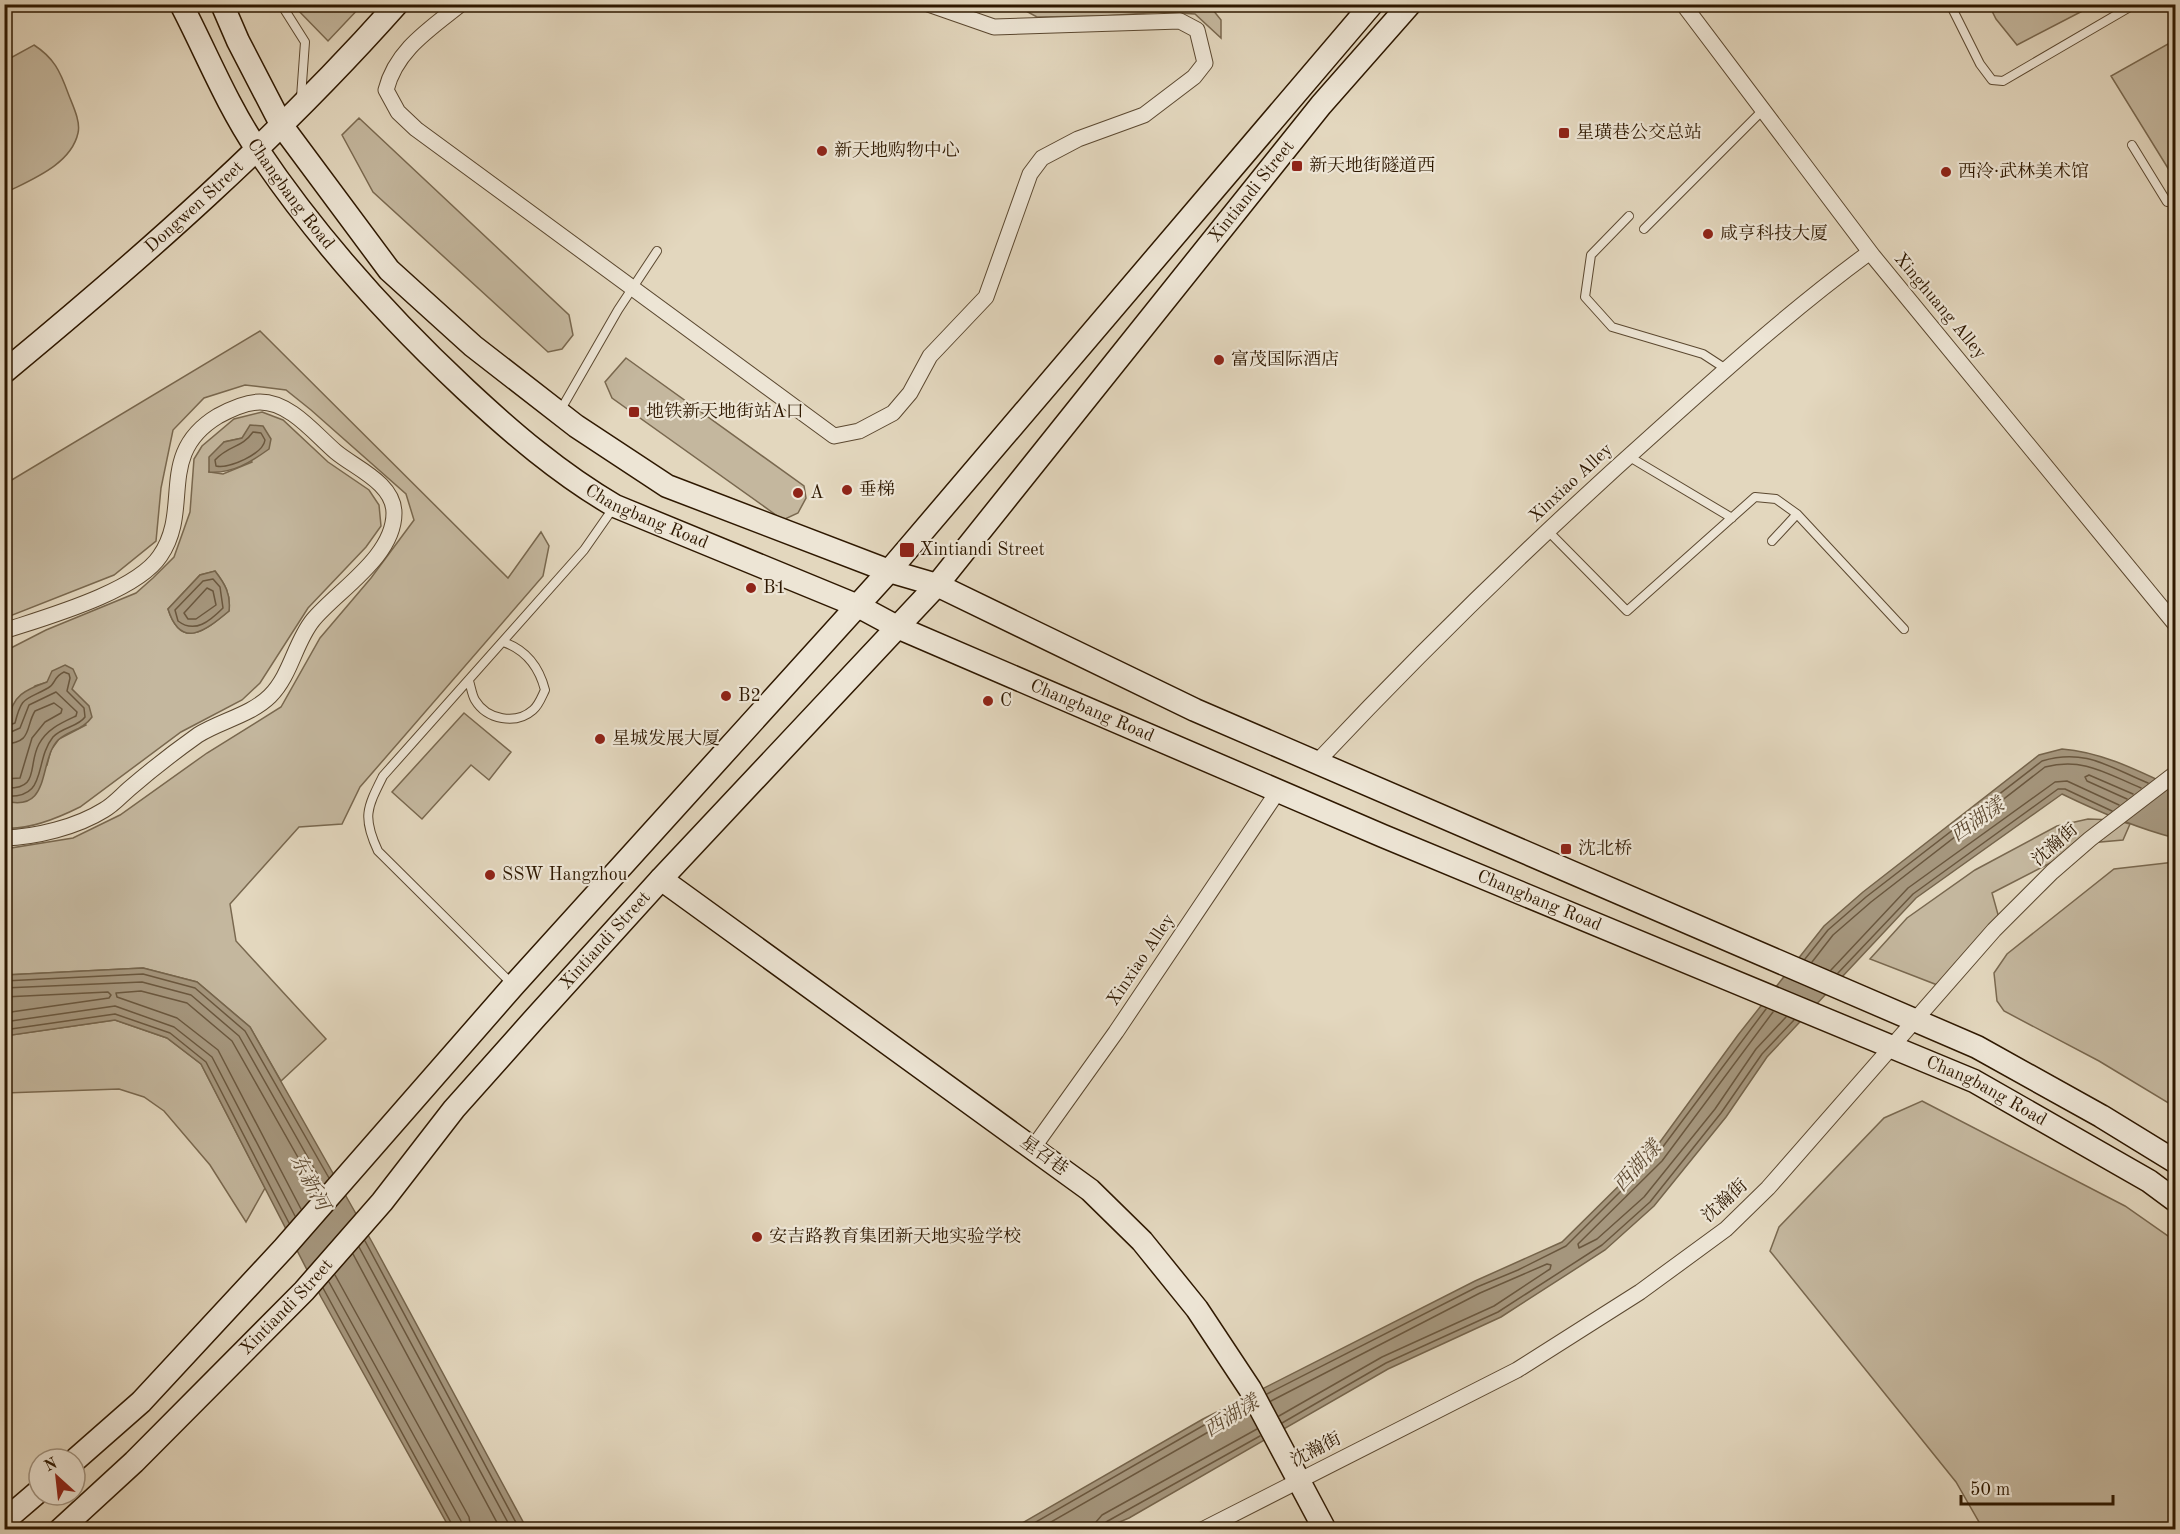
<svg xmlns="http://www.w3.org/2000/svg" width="2180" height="1534" viewBox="0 0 2180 1534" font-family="'Old Standard TT','Noto Serif SC',serif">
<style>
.green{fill:#c4b79e;stroke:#79684f;stroke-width:1.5;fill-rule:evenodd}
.water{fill:#a5967d;stroke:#75644b;stroke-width:1.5}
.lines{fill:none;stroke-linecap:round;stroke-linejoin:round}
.shore{stroke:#6a573e;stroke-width:1.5}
.lane-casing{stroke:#5b4830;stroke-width:10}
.street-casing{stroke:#5b4830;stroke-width:17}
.secondary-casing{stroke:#2e1800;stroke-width:25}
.lane{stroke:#ede5d5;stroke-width:8}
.street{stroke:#ede5d5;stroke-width:15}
.secondary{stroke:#ede5d5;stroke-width:22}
.poi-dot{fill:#8f2418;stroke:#ede5d5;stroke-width:2}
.labels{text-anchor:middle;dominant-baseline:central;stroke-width:4.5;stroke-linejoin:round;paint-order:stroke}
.poi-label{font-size:18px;fill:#2e1800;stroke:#ede5d5;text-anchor:start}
.street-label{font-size:18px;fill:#2e1800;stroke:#ede5d5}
.water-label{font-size:20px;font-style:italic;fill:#5e4a32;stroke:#ede5d5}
</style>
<rect width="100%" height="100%" fill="#e3d7be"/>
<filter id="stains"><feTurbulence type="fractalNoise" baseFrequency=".00333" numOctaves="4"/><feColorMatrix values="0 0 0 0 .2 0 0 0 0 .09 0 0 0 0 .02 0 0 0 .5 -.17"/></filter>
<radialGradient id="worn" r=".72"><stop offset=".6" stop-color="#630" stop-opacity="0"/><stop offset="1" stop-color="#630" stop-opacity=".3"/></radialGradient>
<path class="green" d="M293 5H362L328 41Z
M1015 5H1209L1221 20V38L1195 14 1161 12 1104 16 1037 17Z
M1989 5H2094L2017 45 1996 19Z
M2175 40 2176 176 2174 178 2111 76Z
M34 45C54 58 60 71 68 93 72 104 81 121 78 133 71 165 30 180 5 193V61Z
M359 118 569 315 573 335 562 349 548 352 373 192 342 135Z
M260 331 508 578 541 532 549 546 543 576 360 787 342 824 299 827 230 904 236 941 326 1039 281 1081 250 1027 197 982 143 968 5 975V849L73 838 120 815 207 753 281 707 320 638 371 578 414 520 406 494 311 410 286 390 245 385 204 398 173 430 161 488 156 541 114 575 5 618V484Z
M626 358 804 486 806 498 798 513 783 520 612 398 605 382Z
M262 412 283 420 328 462 369 490 379 505 381 526 366 547 308 608 260 683 242 700 181 732 80 807C58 818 29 830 5 828V801L11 803 47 765 51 750 59 739 86 725 47 682 35 686 10 720 5 722V651L46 630 136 593 153 578 174 557 190 512 194 459 202 446 234 419ZM242 438 252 462 223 474 209 472 224 442ZM215 571C225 584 231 594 229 611 205 631 181 650 168 609L200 575Z
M464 713 511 752 489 780 471 765 422 819 392 792Z
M2088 819 2115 820 2130 824 2123 840 2089 843 1992 893 1999 918 1940 986 1870 959 1907 918 1975 870 2057 826Z
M2175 862H2176L2175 1107 2099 1061 2004 1011 1997 1001 1994 973 2007 954 2114 869Z
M115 1020 167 1038 201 1064 265 1188 246 1222 210 1165 164 1111 144 1097 119 1089 5 1093 4 1036Z
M1922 1101 2125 1206 2175 1241V1529H1983L1956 1482 1770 1251 1779 1227 1884 1118Z"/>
<path class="water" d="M250 425 263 426 271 439 269 449C251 462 232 474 209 472V457L224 442 242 438Z
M215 571C225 584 231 594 229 611 205 631 181 650 168 609L200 575Z
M65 665 73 669 77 678 72 689 89 706 92 717C83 730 69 730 58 740 38 761 52 813 5 801V722L10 720C10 696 27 689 47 682L52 671Z
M2062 749C2102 752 2139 771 2175 788V838C2136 828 2099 812 2062 794L1916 898 1767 1057 1726 1117 1654 1206 1605 1250 1501 1317 1388 1369 1129 1518 1103 1529 1010 1530 1203 1419 1475 1281 1562 1242 1652 1153 1738 1035 1824 926 1863 892 2039 755Z
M143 968 197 982 250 1027 372 1242 527 1529H450L321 1297 201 1064 167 1038 115 1020 5 1036V975Z"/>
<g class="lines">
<path class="shore" d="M253 432 261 433 265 440C263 454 229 469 216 466L215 460C230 444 241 449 253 432Z
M213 579 220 587 223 608C210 621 195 634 178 621L175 610 203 581Z
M207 588 213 591 216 605 196 619H188L184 613Z
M4 727 15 723C22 695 25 701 48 688 56 684 53 677 64 672L69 674 70 678 67 691 84 708 85 717C78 727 62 727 53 737 33 762 49 800 4 796
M4 735 20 728 29 705 56 692 77 712 76 716C61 723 47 729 39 744 27 766 41 790 4 788
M4 744C33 743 25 727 35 711L54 703 62 709 61 713 45 722 32 738 20 778 4 779
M2127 799 2087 781 2085 777 2089 775 2133 794
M1805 959 1828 930 1866 897 2042 761C2085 748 2109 767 2148 783
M1812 962 1833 935 1871 902 2045 767C2084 757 2107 774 2141 788
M1831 970 1908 888 2055 782 2067 781 2119 805
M1838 973 1913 894 2058 789H2065L2112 811
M4 981 143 974 195 988 245 1031 329 1178
M4 988 142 982 191 995 239 1036 323 1184
M4 997 108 992 111 995 109 998 4 1013
M1773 1012 1662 1161 1578 1244 1579 1248 1597 1239 1644 1197 1715 1109 1756 1049 1786 1017
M4 1022 115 1006 174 1027 212 1057 295 1216
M4 1030 115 1014 170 1033 206 1062 289 1223
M301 1209 218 1050 177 1018 117 997 116 993 141 991 187 1003 232 1041 317 1191
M365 1241 520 1530
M359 1247 512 1530
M353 1254 501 1530
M335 1275 469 1517 471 1530
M329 1282 461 1521 462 1530
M323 1288 455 1530
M1267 1394 1477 1287 1518 1270 1566 1246 1656 1156 1766 1009
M1271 1401 1480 1293 1547 1264 1551 1265 1550 1269 1494 1306 1382 1357 1279 1416
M1282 1423 1386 1363 1498 1312 1602 1245 1650 1202 1721 1113 1762 1054 1794 1020
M1022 1530 1206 1424 1244 1406
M1037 1530 1210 1431 1248 1412
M1095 1530 1096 1522 1102 1515 1257 1429
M1103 1530 1106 1522 1260 1436"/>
<g class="lane-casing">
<path id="lane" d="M281 4 305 42 301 97
M1950 4 1980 64 1992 80 2003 81 2135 4
M2132 145 2167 202H2176
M1629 216 1591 255 1585 297 1612 327 1703 354 1726 369
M1644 229 1762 111
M560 411 618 310 657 251
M1628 456 1732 518
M1548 531 1627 611 1755 497 1776 499 1797 514 1904 629
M1772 541 1797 514
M469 681C471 687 472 695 475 700 487 720 516 725 533 710 539 705 542 696 545 690 539 667 527 650 503 642
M511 983 378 851C362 817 367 808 383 776L584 550 614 507"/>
</g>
<g class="street-casing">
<path id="street" d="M461 4C430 29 396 50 386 90L398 112 416 129 834 436 859 431 893 413 910 393 930 356 986 297 1030 174 1042 158 1078 139 1144 115 1194 77 1205 63 1197 30 1180 21 994 27 928 4
M1683 4 1873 256 2176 625
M4 631C46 617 136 592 160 556 193 508 155 454 218 416 229 410 247 402 260 402 290 402 314 433 336 452 355 468 394 483 394 513 394 557 338 590 313 620 295 642 291 675 270 696 251 715 220 721 198 735 174 752 151 770 129 789 121 796 113 805 104 810 77 827 36 837 4 838
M1317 762C1426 646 1539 536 1658 430 1727 368 1795 307 1870 252
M1033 1148 1116 1032 1278 791
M1202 1530 1517 1370 1640 1292 1726 1229 1768 1188 1994 930 2052 872 2090 839 2176 773"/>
</g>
<g class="secondary-casing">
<g id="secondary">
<path id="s1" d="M181 4C206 52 227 105 257 149 316 237 388 317 465 389 511 432 560 474 615 506L858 606 897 627 1383 836 1974 1081 2149 1181 2176 1201"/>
<path d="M222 4 238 41 282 126 389 270 473 346 576 426 667 486 889 571 937 585 1195 710 1977 1047 2101 1116 2176 1162"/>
<path id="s2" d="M4 372C143 257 277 139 397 4"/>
<path d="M661 879 1090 1190 1142 1241 1197 1309 1250 1389 1325 1530"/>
<path d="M75 1460 141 1402 284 1248 514 985 889 571 1372 4"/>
<path d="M4 1521 39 1491"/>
<path id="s3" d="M60 1530 134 1462 304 1291 382 1202 454 1109 536 1017 661 879 937 585 1321 105 1410 4"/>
</g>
</g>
<use href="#lane" class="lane"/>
<use href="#street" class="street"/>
<use href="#secondary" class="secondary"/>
</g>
<g class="poi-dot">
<rect x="1558" y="127" width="12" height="12" rx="3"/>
<circle cx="822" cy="151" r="6"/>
<rect x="1291" y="160" width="12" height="12" rx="3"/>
<circle cx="1946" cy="172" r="6"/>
<circle cx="1708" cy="234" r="6"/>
<circle cx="1219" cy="360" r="6"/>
<rect x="628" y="406" width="12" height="12" rx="3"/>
<circle cx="847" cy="490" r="6"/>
<circle cx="798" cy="493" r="6"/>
<rect x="899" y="542" width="16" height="16" rx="3"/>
<circle cx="751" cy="588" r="6"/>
<circle cx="726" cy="696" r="6"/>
<circle cx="988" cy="701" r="6"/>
<circle cx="600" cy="739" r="6"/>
<rect x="1560" y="843" width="12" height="12" rx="3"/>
<circle cx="490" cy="875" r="6"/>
<circle cx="757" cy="1237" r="6"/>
</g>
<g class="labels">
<g class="poi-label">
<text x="1576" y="133">星璜巷公交总站</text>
<text x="834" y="151">新天地购物中心</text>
<text x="1309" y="166">新天地街隧道西</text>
<text x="1958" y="172">西泠·武林美术馆</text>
<text x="1720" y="234">咸亨科技大厦</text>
<text x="1231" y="360">富茂国际酒店</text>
<text x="646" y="412">地铁新天地街站A口</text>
<text x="859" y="490">垂梯</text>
<text x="810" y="493">A</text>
<text x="920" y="550">Xintiandi Street</text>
<text x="763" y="588">B1</text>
<text x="738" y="696">B2</text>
<text x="1000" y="701">C</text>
<text x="612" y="739">星城发展大厦</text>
<text x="1578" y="849">沈北桥</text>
<text x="502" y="875">SSW Hangzhou</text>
<text x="769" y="1237">安吉路教育集团新天地实验学校</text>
</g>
<g class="street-label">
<text stroke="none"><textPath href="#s3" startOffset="1794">Xintiandi Street</textPath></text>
<text stroke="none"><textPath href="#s1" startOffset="220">Changbang Road</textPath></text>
<text stroke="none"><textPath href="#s2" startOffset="252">Dongwen Street</textPath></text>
<text transform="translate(1940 306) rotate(50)">Xinghuang Alley</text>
<text transform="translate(1571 483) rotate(-43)">Xinxiao Alley</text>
<text stroke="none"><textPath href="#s1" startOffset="706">Changbang Road</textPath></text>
<text stroke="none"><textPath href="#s1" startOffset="1192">Changbang Road</textPath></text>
<text transform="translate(2055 845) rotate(-41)">沈瀚街</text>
<text stroke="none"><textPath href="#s1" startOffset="1678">Changbang Road</textPath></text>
<text stroke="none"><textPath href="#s3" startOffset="804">Xintiandi Street</textPath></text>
<text transform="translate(1141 960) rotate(-56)">Xinxiao Alley</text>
<text stroke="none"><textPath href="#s1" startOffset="2164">Changbang Road</textPath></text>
<text transform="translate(1044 1156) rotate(36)">星召巷</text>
<text transform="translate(1725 1201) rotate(-42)">沈瀚街</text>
<text stroke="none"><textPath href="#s3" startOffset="318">Xintiandi Street</textPath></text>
<text transform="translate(1316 1450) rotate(-27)">沈瀚街</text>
</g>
<g class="water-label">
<text transform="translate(1978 821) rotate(-35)">西湖漾</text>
<text transform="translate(1638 1167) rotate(-48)">西湖漾</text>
<text transform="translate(309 1183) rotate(62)">东新河</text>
<text transform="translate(1232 1417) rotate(-32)">西湖漾</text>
</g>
</g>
<rect width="2180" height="1534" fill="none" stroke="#e3d7be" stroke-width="24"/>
<rect x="6" y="6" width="2168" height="1522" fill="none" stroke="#2e1800" stroke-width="3"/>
<rect x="12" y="12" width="2156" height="1510" fill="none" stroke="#2e1800" stroke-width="1.5"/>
<g transform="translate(57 1477) rotate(333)"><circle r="28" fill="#ede5d5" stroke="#a19380" stroke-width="1.5"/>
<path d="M0-4.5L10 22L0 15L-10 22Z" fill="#8f2418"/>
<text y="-9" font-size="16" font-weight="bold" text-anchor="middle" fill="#2e1800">N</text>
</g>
<path d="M1961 1495v9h152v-9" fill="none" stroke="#2e1800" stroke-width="3"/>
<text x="1970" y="1495" font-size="18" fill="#2e1800" stroke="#ede5d5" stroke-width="4.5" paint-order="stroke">50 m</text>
<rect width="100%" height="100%" filter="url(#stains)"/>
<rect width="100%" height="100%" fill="url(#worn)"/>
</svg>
